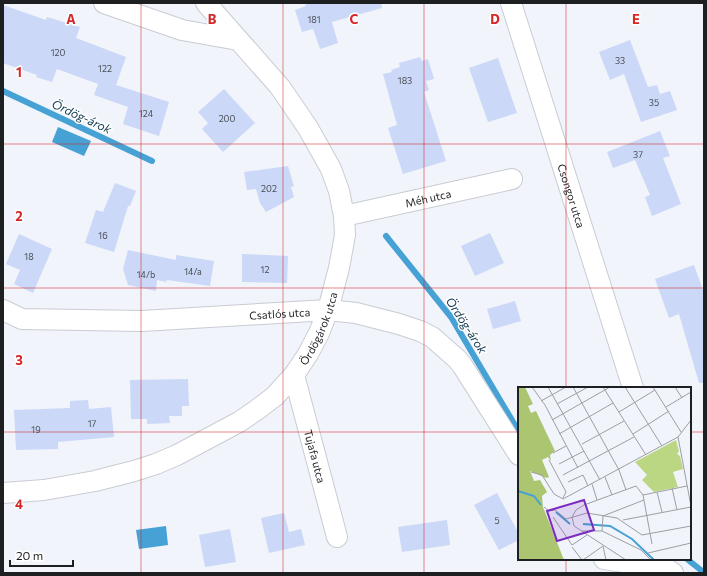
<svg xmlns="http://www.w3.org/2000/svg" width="707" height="576" viewBox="0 0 707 576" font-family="Commissioner,sans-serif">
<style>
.water{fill:#46a1d5}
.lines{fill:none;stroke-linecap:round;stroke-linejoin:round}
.stream{stroke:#46a1d5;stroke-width:6}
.building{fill:#cbd8f7}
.minor-casing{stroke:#c9ccd3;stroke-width:22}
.minor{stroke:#fff;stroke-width:20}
.grid{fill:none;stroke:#d62828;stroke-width:1;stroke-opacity:0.55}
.labels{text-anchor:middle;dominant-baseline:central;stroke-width:3;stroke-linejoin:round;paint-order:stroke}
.number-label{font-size:9px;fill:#494d56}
.street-label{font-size:11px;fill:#1e1f21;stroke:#fff}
.water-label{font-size:12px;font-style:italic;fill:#11384e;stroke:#fff}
.inset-river{fill:none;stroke:#46a1d5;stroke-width:2}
.inset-road{fill:none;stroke:#9d9fa4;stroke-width:1}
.view{fill:#7b2cbf;fill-opacity:0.15;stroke:#7b2cbf;stroke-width:2}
.inset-edge{fill:none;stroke:#1e1f21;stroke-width:2}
.grid-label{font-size:13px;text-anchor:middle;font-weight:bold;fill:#d62828;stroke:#fff;stroke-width:3;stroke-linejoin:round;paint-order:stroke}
</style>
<rect width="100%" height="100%" fill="#f1f4fb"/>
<path class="water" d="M58 127 91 141 84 156 52 142Z
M166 526 168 545 139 549 136 530Z"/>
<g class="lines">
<path class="stream" d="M3 91 152 161
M386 236 451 317 519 432
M687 559 702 571 703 573"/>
</g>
<path class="building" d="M305 3H381L382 8 332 22 338 43 320 49 313 29 302 32 295 10 306 6Z
M3 5 46 20 47 17 80 27 76 38 126 57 116 85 169 102 159 136 123 124 128 107 94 95 98 84 57 69 52 82 36 77 37 75 3 63Z
M630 40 648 87 657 85 660 94 670 91 677 110 641 122 624 74 610 80 599 52Z
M420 57 422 61 428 59 434 79 426 81 429 90 424 92 446 161 403 174 388 128 397 125 383 74 392 72 391 70 400 67 399 63Z
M498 58 517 113 488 122 469 68Z
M224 89 255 123 223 152 202 129 208 123 198 112Z
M660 131 670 156 663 158 681 204 652 216 645 197 650 195 635 160 613 168 607 152Z
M288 166 294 186 291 187 294 197 266 212 260 203 256 189 247 190 244 172Z
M115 183 136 191 130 206H128L114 252 85 243 96 210 103 212Z
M490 233 504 263 475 276 461 246Z
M19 234 52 249 33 293 14 284 20 270 6 264Z
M128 250 176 260V255L214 261 210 286 167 280 166 282 157 280 156 291 128 285 123 269Z
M242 254 288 256 287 283 242 282Z
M694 265 704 293V383H699L679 314 669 318 655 279Z
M515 301 521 321 493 329 487 309Z
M188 379 189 406H182V416H169L170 423 147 424V419H131L130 380Z
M88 400 89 409 111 407 114 437 58 442V449L16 450 14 410 70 408V401Z
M497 493 519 534V540L499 550 474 505Z
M284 513 289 532 301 529 305 545 269 553 261 518Z
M447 520 450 545 402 552 398 527Z
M230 529 236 562 205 567 199 535Z"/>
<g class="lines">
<g class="minor-casing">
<g id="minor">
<path d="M104 3 182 30 238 40"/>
<path id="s1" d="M511 3 633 388"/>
<path id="s2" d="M344 216 512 179"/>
<path id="s3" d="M3 310 22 319 142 321 328 310 356 313 399 324 420 331 432 337 440 344 457 359 462 365 519 455"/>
<path id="s4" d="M294 375 337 537"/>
<path id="s5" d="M3 493 44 490 95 481 134 471 156 464 177 455 239 422 258 409 275 396 294 375 308 354 319 333 328 310 339 268 345 235 344 216 339 191 331 169 308 128 280 87 206 3"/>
<path d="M604 559 662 568 667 569 673 573"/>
</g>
</g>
<use href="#minor" class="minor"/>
</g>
<path class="grid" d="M141 3V573M283 3V573M424 3V573M566 3V388M3 144H704M3 288H704M3 432H519M690 432H704M566 559V573"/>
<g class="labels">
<g class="number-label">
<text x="314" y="19">181</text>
<text x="58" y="52">120</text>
<text x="620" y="60">33</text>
<text x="105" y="68">122</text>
<text x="405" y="80">183</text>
<text x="654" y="102">35</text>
<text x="146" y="113">124</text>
<text x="227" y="118">200</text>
<text x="638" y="154">37</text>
<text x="269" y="188">202</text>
<text x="103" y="235">16</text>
<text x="29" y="256">18</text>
<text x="265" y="269">12</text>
<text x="193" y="271">14/a</text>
<text x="146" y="274">14/b</text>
<text x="92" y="423">17</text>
<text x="36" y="429">19</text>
<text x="497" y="520">5</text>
</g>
<g class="street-label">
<text stroke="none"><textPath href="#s1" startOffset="202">Csongor utca</textPath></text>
<text stroke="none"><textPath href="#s2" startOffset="86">Méh utca</textPath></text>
<text stroke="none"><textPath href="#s3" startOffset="279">Csatlós utca</textPath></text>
<text stroke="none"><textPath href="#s5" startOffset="375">Ördögárok utca</textPath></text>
<text stroke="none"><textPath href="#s4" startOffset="84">Tujafa utca</textPath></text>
</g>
<g class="water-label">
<text transform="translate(82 116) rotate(25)">Ördög-árok</text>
<text transform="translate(467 325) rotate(57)">Ördög-árok</text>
</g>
</g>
<g transform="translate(518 387)">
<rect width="173" height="173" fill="#f1f4fb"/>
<path d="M158 53 161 64 159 67 162 69 165 82 155 85 160 100 136 105 124 93 129 88 117 75Z" fill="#bcd783"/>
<path d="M0 0H7L15 17 10 19 13 26 18 24 37 64 32 68 33 74 30 70 24 73 31 90 28 91 12 84 16 94 22 93 29 105 24 109 25 120 46 173H0Z" fill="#abc571"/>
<path class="inset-river" d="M0 104 16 109 23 118M38 125 52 137M65 137 92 139 114 152 136 173"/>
<path class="inset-road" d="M14 0 27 18 60 81M30 0 82 93M55 0 101 83 108 103M85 0 128 68M107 0 144 59M135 0 163 45M157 0 164 11M23 14 48 0M39 17 70 0M148 20 173 5M101 25 137 3M34 33 92 0M173 33 160 50 173 119M41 47 95 16M115 47 151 24M64 57 106 34M35 66 48 59M31 73 48 105 45 111M41 77 66 64M13 85 24 88 36 107 45 112M45 88 116 50M87 90 94 108M50 95 65 88 70 99M74 97 79 113M154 101 159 123M139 105 144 125M125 108 169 99M45 112 160 50M26 120 31 124 37 123 48 132 69 126 99 131 124 148 173 139M85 129 126 113M35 130 54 158 69 148M105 133 173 120M64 144H84L123 163 133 173M84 144 85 129M54 160 64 173M130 166 173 156M65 173 85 159 88 173M108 173 56 139 54 130 58 123 66 118 118 99 125 108 134 157"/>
<path class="view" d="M66 113 76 143 39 154 29 124Z"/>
<rect width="173" height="173" class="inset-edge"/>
</g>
<g class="grid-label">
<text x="71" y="24">A</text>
<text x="212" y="24">B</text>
<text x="354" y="24">C</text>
<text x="495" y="24">D</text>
<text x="636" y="24">E</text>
<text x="19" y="77">1</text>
<text x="19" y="221">2</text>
<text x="19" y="365">3</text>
<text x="19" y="509">4</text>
</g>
<rect width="707" height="576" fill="none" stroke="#1e1f21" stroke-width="8"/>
<path d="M10 560v6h63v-6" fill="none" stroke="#1e1f21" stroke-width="2"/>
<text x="16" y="560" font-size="12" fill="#1e1f21" stroke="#ffffff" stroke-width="3" paint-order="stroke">20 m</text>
</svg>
